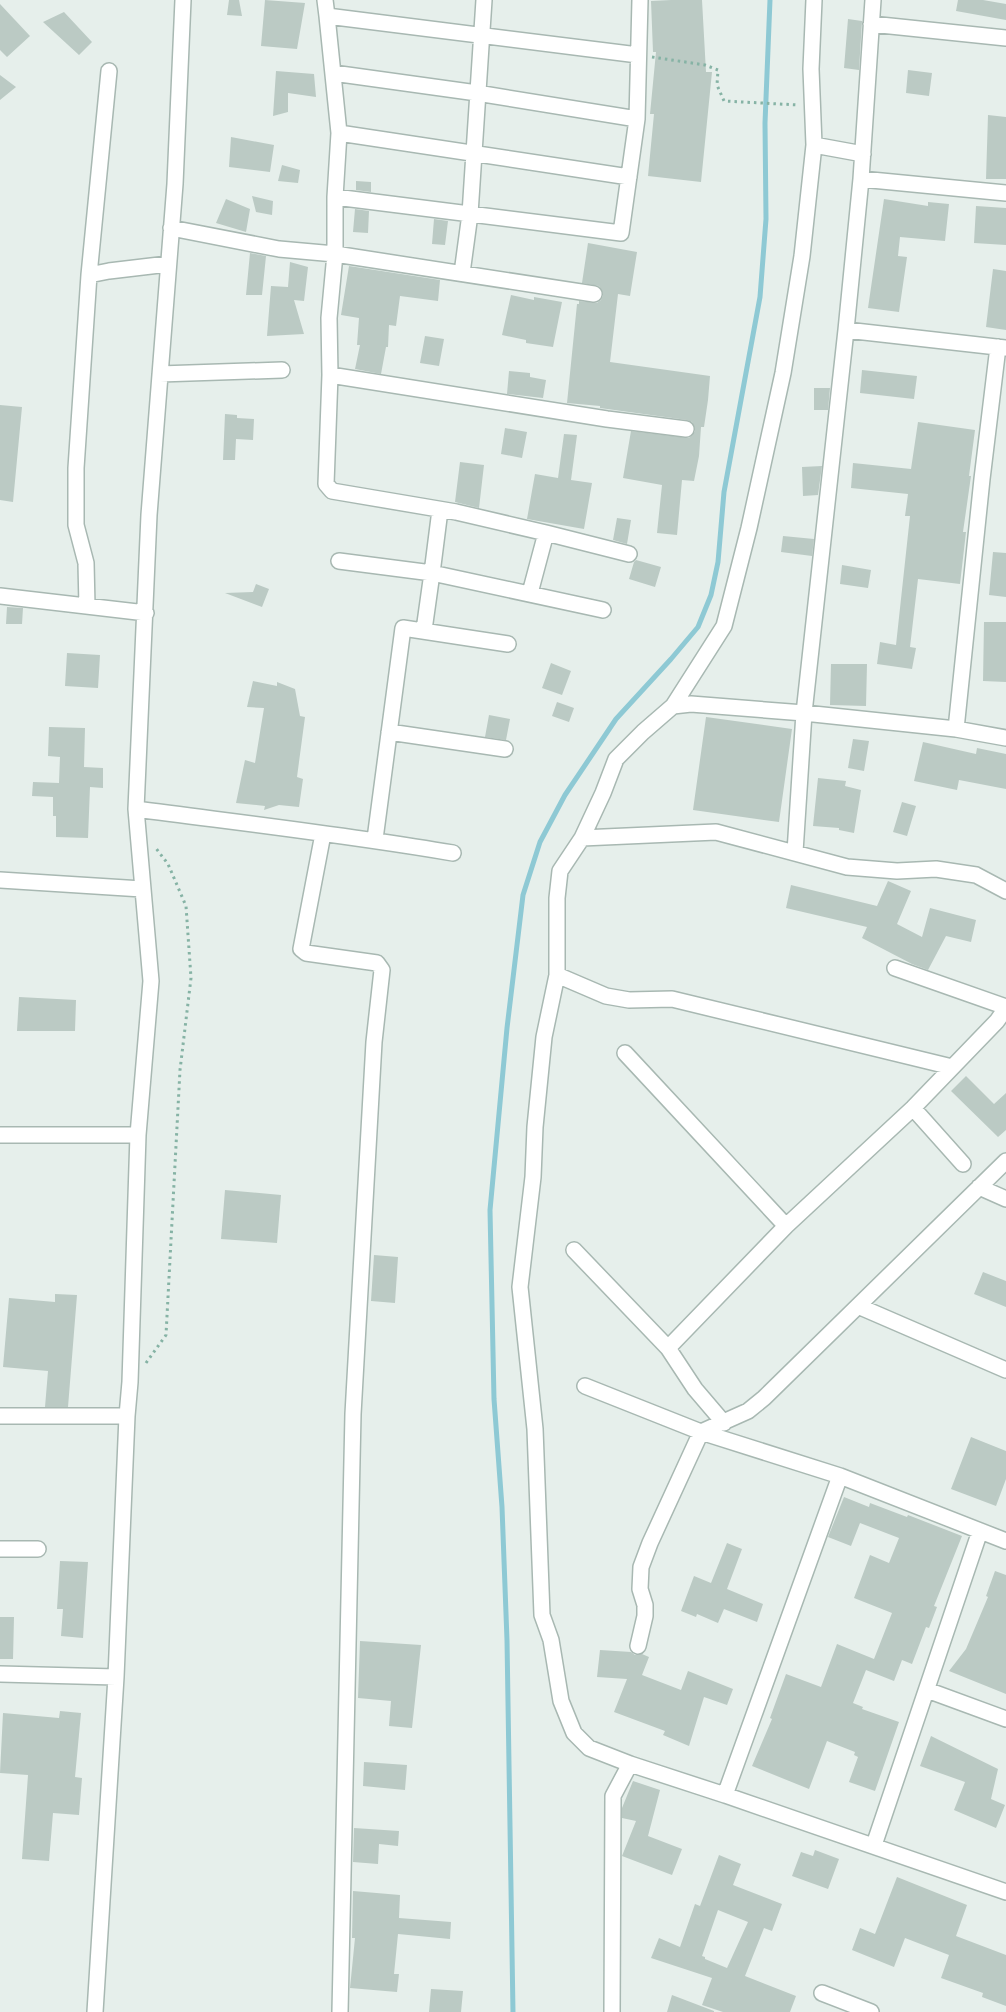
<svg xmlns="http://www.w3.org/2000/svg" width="1006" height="2012" viewBox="0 0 1006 2012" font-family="Roboto,sans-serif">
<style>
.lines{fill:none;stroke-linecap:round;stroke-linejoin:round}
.stream{stroke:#8ec9d4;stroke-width:5}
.building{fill:#bbcac4;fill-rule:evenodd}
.minor-casing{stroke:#a8b8b2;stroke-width:18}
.path{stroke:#86b3a5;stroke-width:3;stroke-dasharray:2.5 4;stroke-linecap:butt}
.minor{stroke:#fff;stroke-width:15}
</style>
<rect width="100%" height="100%" fill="#e6efeb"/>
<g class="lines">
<path class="stream" d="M513 2012 507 1640 502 1507 494 1399 490 1210 507 1028 523 895 540 842 565 795 616 719 671 659 698 627 711 595 718 562 724 492 760 297 766 219 765 123 770 0"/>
</g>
<path class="building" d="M229 0H239L242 16 227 15Z
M265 0 305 3 297 49 261 46Z
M671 0H702L706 72H712L701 182 648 176 654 114H650L656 52H653L651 1Z
M958 0H983L1006 4V20L956 11Z
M0 4 30 36 7 57 0 50Z
M64 12 92 42 79 55 43 22Z
M848 19 862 21 859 70 844 68Z
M908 70 932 73 929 96 906 93Z
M276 71 314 74 316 97 288 93V112L273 116Z
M0 75 16 87 0 100Z
M988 115 1006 117V179H986Z
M231 137 274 145 270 172 229 167Z
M282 165 300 170 298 183 278 181Z
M356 181 371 182V192L356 190Z
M252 196 273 201 272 215 256 212Z
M226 199 250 209 246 232 216 223Z
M884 199 928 206V202L949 204 945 241 900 237 898 256 907 257 899 312 868 308Z
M976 206 1006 208V245L974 243Z
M355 209 369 211 368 233 353 232Z
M434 219 448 221 445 245 432 244Z
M588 243 637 252 630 296 618 294 610 362 710 376 708 400 704 427H701L699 456 694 481 682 480 677 535 657 533 662 485 623 478 631 431 689 438 695 431 692 422 687 420 600 408V406L567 403 577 304H579V301L597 303 601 300 603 295 599 286 582 283Z
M250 253 266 256 262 295H246Z
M290 262 308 267 304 301 294 300 304 334 267 336 271 286 288 287Z
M349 266 440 280 438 301 400 296 396 326 389 325 388 347H386L381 374 355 369 360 345H357L359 318 341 315Z
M993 269 1006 271V330L986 327Z
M511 295 534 300V297L562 302 553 347 526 343V340L502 335Z
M425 336 444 339 439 366 420 363Z
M862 370 917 376 914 399 860 393Z
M509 371 530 373V377L546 380 543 398 507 394Z
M814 388H830L828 410H814Z
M0 405 22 407 13 502 0 500Z
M225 414 237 415V418L254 419 253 440 236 439 235 460H223Z
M918 422 975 430 969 476H971L963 532H966L960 584 918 579 910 647 916 648 912 669 877 664 880 642 896 645 910 516H905L908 494 851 488 853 463 911 469Z
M505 428 527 432 522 458 501 454Z
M564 434 577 435 571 480 592 483 584 529 527 519 535 474 558 478Z
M460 462 484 465 479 508 455 502Z
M822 466 818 495 803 496 802 467Z
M617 518 631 520 627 544 613 540Z
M783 536 814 539 812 556 781 552Z
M993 552 1006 553V597L989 595Z
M636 560 661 567 655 587 629 579 634 562Z
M842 565 871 570 868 588 840 584Z
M256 584 269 589 262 607 225 593 253 592Z
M7 607 23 608 22 624H6Z
M984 622H1006V682L983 681Z
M67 653 100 655 98 688 65 686Z
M551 663 571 671 562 695 542 688Z
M831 664H867L866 706 830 705Z
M253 681 277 686V682L295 689 300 716 305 717 297 777 303 779 299 807 279 805 264 810 265 806 236 803 245 760 255 763 264 708 247 707Z
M557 702 574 708 569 722 552 716Z
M489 715 510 719 506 740 485 737Z
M706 717 792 729 779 822 693 810Z
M49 727 85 728 84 767 103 768V788L90 787 88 838 56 837V816H53V797L32 796 33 782 59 783 60 757 48 756Z
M853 739 869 741 864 771 848 768Z
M923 742 976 754 977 748 1006 754V789L959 780 957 790 914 781Z
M818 778 846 781 845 786 861 790 854 833 839 830V828L813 826Z
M902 802 916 806 907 836 893 832Z
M888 881 911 891 897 924 922 937 930 908 976 920 971 942 946 936 928 970 912 964 862 938 867 927 786 908 791 885 877 906Z
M19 997 76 1000 75 1031H17Z
M966 1076 994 1104 1006 1093V1130L998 1137 951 1091Z
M225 1190 281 1195 277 1243 221 1239Z
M374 1255 398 1257 395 1303 371 1301Z
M983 1272 1006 1281V1307L974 1294Z
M55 1294 77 1295 68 1407H45L48 1371 3 1367 9 1298 55 1302Z
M971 1437 1006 1451V1479L996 1506 951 1489Z
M844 1497 869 1507 870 1503 907 1517 908 1515 962 1536 934 1606 937 1607 929 1628 926 1627 912 1664 902 1660 894 1681 866 1670 853 1703 863 1707 862 1709 899 1722 875 1791 849 1782 858 1757 854 1755 855 1752 827 1741 809 1789 752 1766 772 1719 770 1718 786 1674 821 1687 837 1644 874 1659 892 1613 854 1598 870 1555 889 1563 899 1538 860 1523 851 1546 828 1537Z
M727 1543 742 1549 727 1589 763 1604 757 1622 724 1609 718 1623 697 1614 696 1617 681 1611 694 1576 711 1583Z
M60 1561 88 1562 83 1638 61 1636 63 1609H57Z
M995 1571 1006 1575V1694L949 1671 966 1649 988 1597 986 1596Z
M0 1617H14L13 1659H0Z
M360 1641 421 1645 412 1728 389 1726 391 1701 358 1698Z
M600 1650 631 1652 635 1655 642 1654 649 1657 642 1675 681 1690 688 1671 733 1689 727 1705 704 1697 689 1746 663 1735 665 1731 614 1712 627 1679 597 1677Z
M60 1711 81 1713 75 1777 82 1778 79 1815 53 1813 49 1861 22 1859 28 1775 0 1773 3 1713 59 1718Z
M931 1736 998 1769 991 1799 1005 1805 996 1828 954 1810 965 1782 920 1766Z
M364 1762 407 1765 405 1790 363 1786Z
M633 1781 660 1790 648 1836 682 1849 672 1875 622 1856 636 1821 622 1818V1808Z
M354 1828 399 1831 398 1846 379 1844 378 1864 353 1862Z
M815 1850 839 1859 828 1889 792 1876 801 1852 813 1856Z
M719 1855 741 1864 733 1885 782 1904 772 1931 764 1928 745 1976 796 1996 790 2012H723L702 2005 712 1978 651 1958 659 1938 680 1947 695 1904 700 1906ZM718 1910 748 1922 727 1968 705 1959V1957L702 1956Z
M897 1877 967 1905 956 1936 1006 1955V2006L982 1997 983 1993 941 1978 949 1955 905 1938 894 1967 852 1950 860 1928 875 1934Z
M353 1891 400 1895 399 1918 451 1922 450 1939 398 1934 394 1974H399L397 1992 350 1988 355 1938H352Z
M431 1989 463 1991 461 2012H429Z
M672 1995 714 2011V2012H667Z"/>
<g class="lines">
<g class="minor-casing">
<path id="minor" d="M325 0 327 16
M871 24 1006 38
M333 73 477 93 637 119
M339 133 629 177
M814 145 863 154
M861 179 1006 193
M335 197 339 133 327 16 638 55
M171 228 279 249 335 254 329 318 330 375 326 484 332 491 456 512 546 533
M462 273 470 214 484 0
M89 275 109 71
M594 294 335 254V197L621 233 637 119 640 0
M846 330 1006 348
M160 374 282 370
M330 375 607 419 686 429
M440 510 432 573 603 610
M339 561 432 573 424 630
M530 593 546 533 629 554
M0 596 146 613
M87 606 86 563 76 525V468L89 275 109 271 168 264
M673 706 724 626 749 528 783 373 802 256 814 145 811 69 814 0
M956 729 1006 738
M389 732 505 749
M136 809C242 823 348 835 453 853
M323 834 301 949 306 953 377 963 382 970 374 1042 353 1414 340 2012
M582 838 716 832 847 867 897 871 936 869 976 875 1006 891
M375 839 403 628 508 644
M795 852 804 713 846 330 861 179 873 0
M0 880 142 889
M895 968 1006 1007
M557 975 606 996 629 1000 672 999 952 1067
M625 1053 786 1226
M913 1108 963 1164
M0 1135H138
M979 1187 1006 1199
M574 1250 668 1348 695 1389 724 1423
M858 1306 1006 1370
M668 1348 786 1226 913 1108 997 1021 1006 1008
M585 1386 701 1432 840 1476 1006 1541
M0 1416H127
M0 1549H38
M638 1646 645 1616V1605L640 1589 641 1567 650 1543 701 1432 748 1411 764 1398 1006 1161
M0 1674 116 1677
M927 1690 1006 1719
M630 1764 589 1748 574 1733 561 1701 551 1640 542 1615 535 1429 520 1287 533 1177 535 1127 544 1037 557 975V898L560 871 582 838 603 793 616 759 643 732 673 706 691 704 804 713 956 729 982 479 998 347
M725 1795 1006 1892
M874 1845 980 1531
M822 1993 871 2012
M95 2012 116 1677 127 1416 130 1382 138 1135 151 981 136 809 149 515 175 184 183 0
M612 2012 613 1796 630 1764 725 1795 840 1476"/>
</g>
<path class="path" d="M652 57 705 65 718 70 717 85 724 101 798 105
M146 1363 166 1335 180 1070 191 978 186 906 168 864 155 847"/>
<use href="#minor" class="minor"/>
</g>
</svg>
